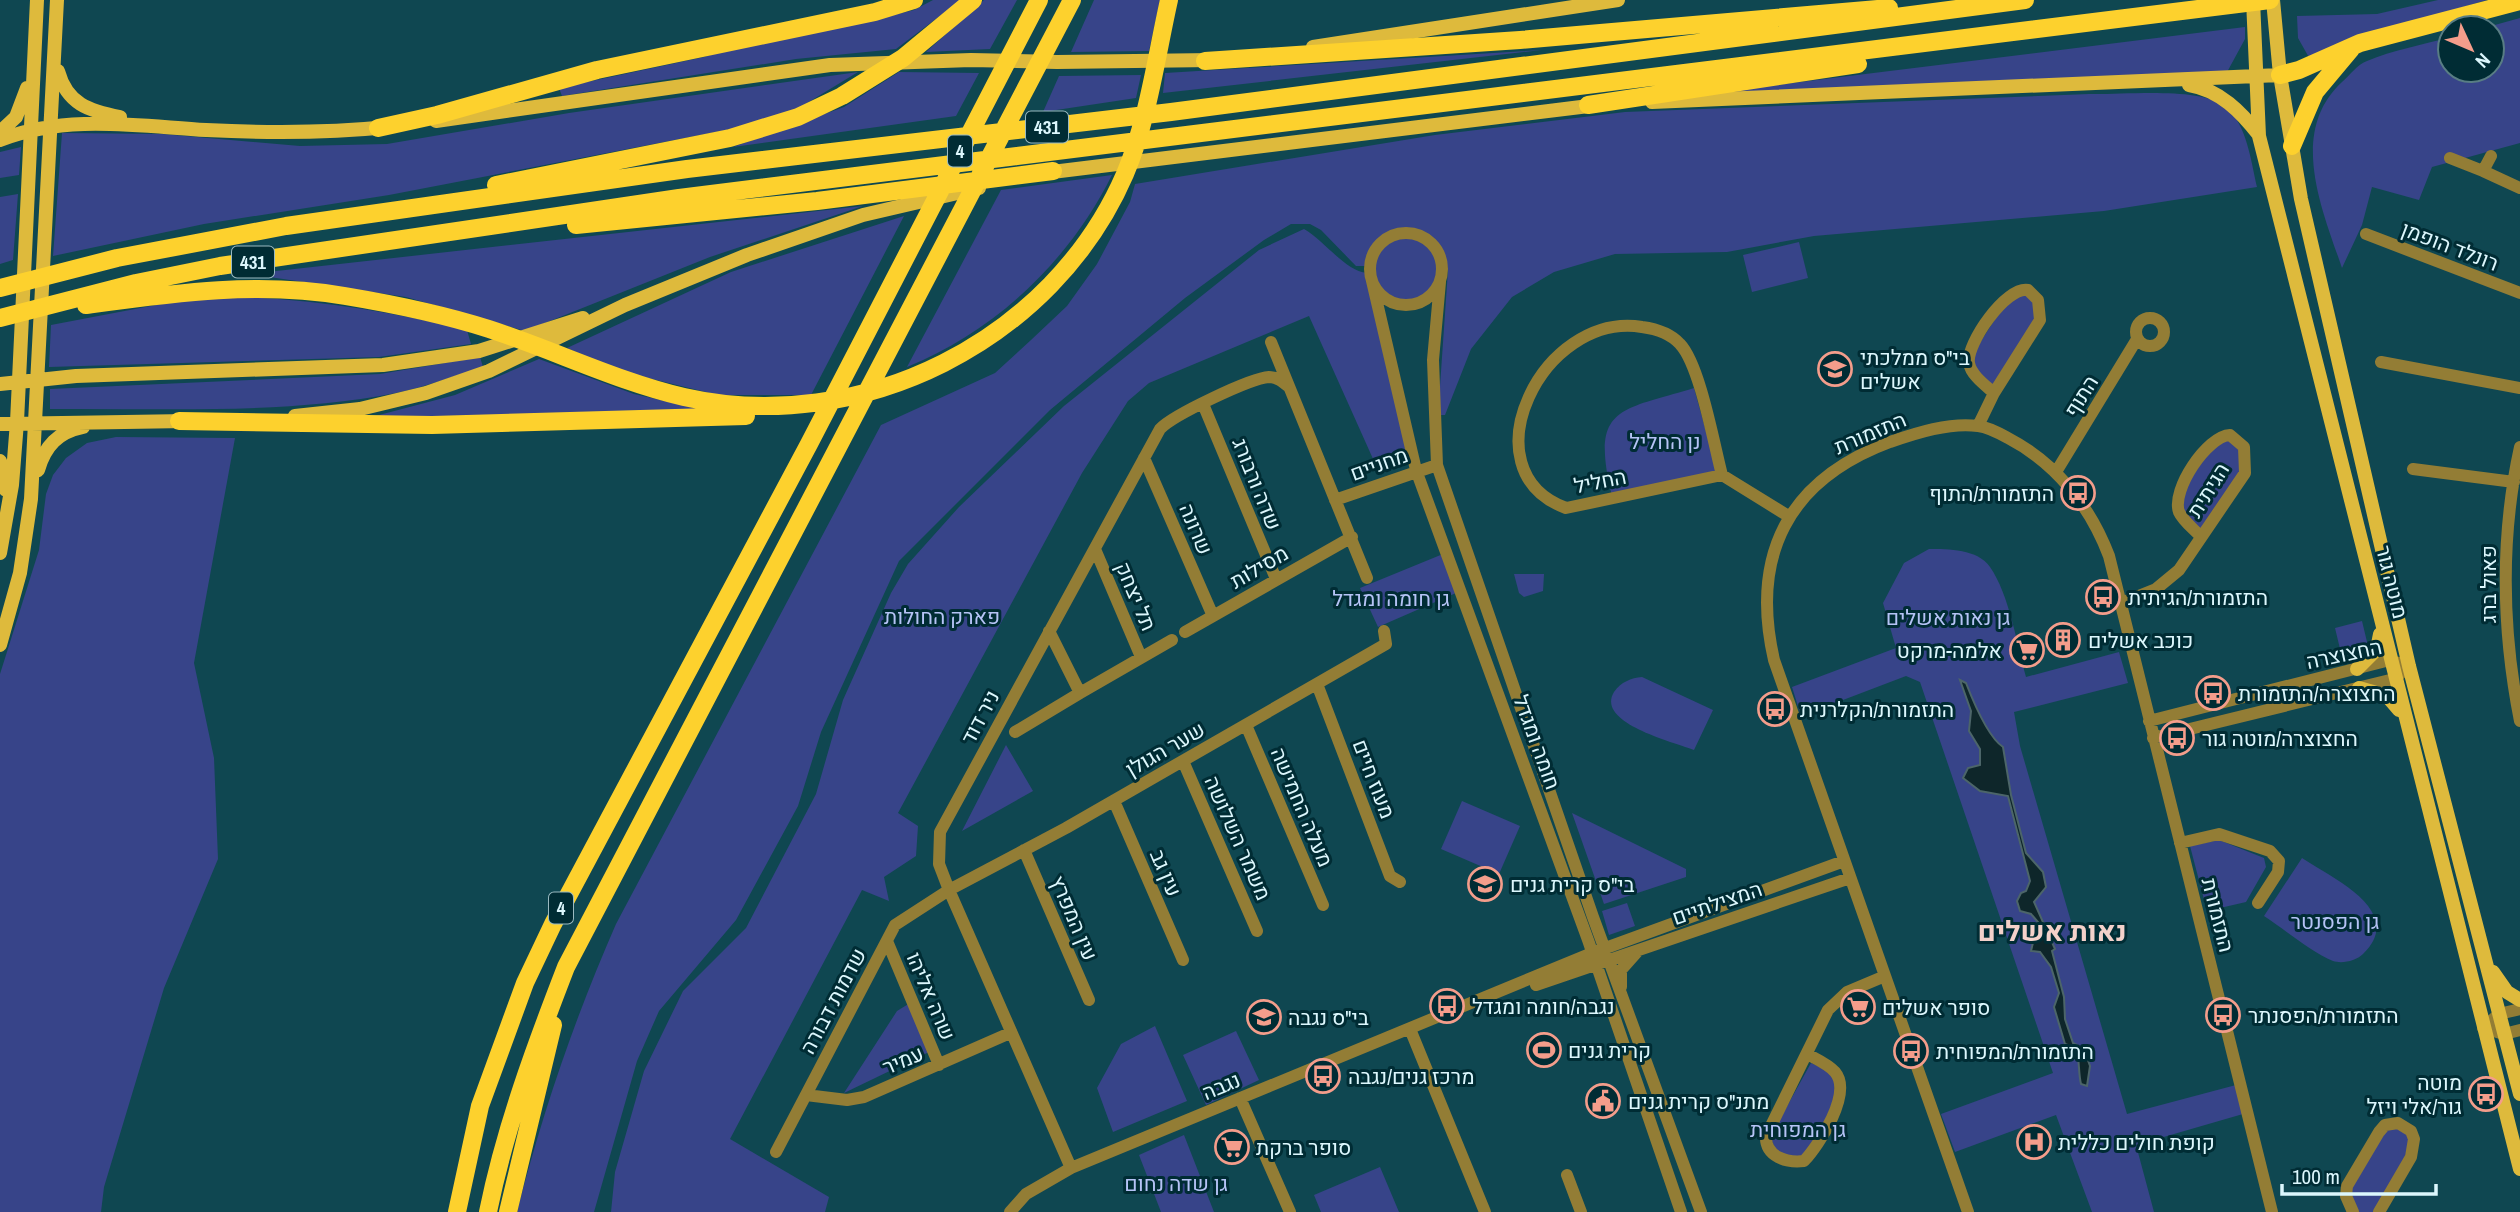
<svg xmlns="http://www.w3.org/2000/svg" width="2520" height="1212" viewBox="0 0 2520 1212" font-family="'Archivo Narrow',Heebo,sans-serif">
<style>
.green{fill:#374489}
.water{fill:#0e262a;stroke:#4c6569;stroke-width:2}
.lines{fill:none;stroke-linecap:round;stroke-linejoin:round}
.minor{stroke:#937d35;stroke-width:12}
.major{stroke:#deba3c;stroke-width:14}
.highway{stroke:#fdd12d;stroke-width:18}
.labels{text-anchor:middle;dominant-baseline:central;stroke-width:6;stroke-linejoin:round;paint-order:stroke}
.shield{fill:#002c34;stroke:#9abac1;stroke-width:2}
.shield-label{font-size:19px;font-weight:bold;fill:#dcf7fd}
.street-label{font-size:21px;fill:#dcf7fd;stroke:#002c34}
.poi-label{font-size:21px;fill:#dcf7fd;stroke:#002c34;text-anchor:start}
.park-label{font-size:21px;fill:#b5c3f6;stroke:#002c34}
.district-label{font-size:28px;font-weight:bold;fill:#f3d1ca;stroke:#002c34}
</style>
<rect width="100%" height="100%" fill="#0f4751"/>
<path class="green" d="M933 0H961L896 49 796 59 562 96 559 88 704 57 750 43 877 19 914 10Z
M984 0H1017L990 49 926 52Z
M1094 0H1160L1149 51 1071 52Z
M2438 0H2487L2358 38 2311 61 2298 38 2297 16 2377 14Z
M2520 18V143L2432 167 2419 200 2372 187 2362 225 2342 268C2322 209 2288 132 2342 82 2350 75 2358 64 2367 61 2392 50 2423 45 2450 37V70H2492V28H2484Z
M2245 27V39L2226 74 1712 93Z
M1542 50 1163 93 1165 73Z
M858 72 789 114 737 128 389 195 204 224 53 256 62 133 162 134 300 146 387 144 569 113Z
M899 72 979 73 956 116 733 147 844 107Z
M1141 75 1136 98 1043 112 1059 76Z
M2089 94C2122 95 2202 86 2226 107 2247 125 2251 161 2257 187L2104 211 1814 236 1727 252 1615 254 1554 272 1512 297 1471 349 1445 415H1438L1448 270C1439 220 1377 215 1368 266H1356L1321 230 1310 224H1291L1264 240 1185 298 1050 410 899 561 821 732 798 806 736 920 659 1011 637 1061 594 1212H517C543 1111 574 1020 616 924L881 425 995 373 1031 340 1067 306 1097 264 1130 202 1135 184 1435 135 1625 112Z
M21 147 19 175 0 178V152Z
M1112 175C1070 260 996 331 907 367L1001 190Z
M18 194 13 260 0 264V197Z
M863 206 710 257 525 331 406 297 249 274Z
M904 216 811 395H718L615 370 567 348 731 272Z
M1304 229C1325 241 1345 271 1367 273L1409 460 1378 470 1309 316 1149 383 1128 401 1082 473 898 813 918 826 916 856 884 877 889 901 862 890 730 1139 829 1197 825 1212H611L615 1172 644 1071 683 991 746 928 816 794 843 700 891 593 908 564 959 507 1064 406 1259 250Z
M1371 269a35 35 0 1 1 70 0a35 35 0 1 1-70 0Z
M1799 242 1808 278 1752 292 1743 255Z
M2010 296H2031L2037 319 1994 388 1977 372 1972 355Z
M242 297C319 300 393 312 467 330L471 344 379 357 49 367 51 325 177 301Z
M480 357 483 367C454 376 425 387 396 393 283 415 165 408 50 409V389L380 374Z
M539 359 634 394 700 409 364 419 455 395Z
M1694 388 1718 474 1612 496C1590 406 1619 411 1694 388Z
M116 437 235 438 194 663 214 758 218 859 164 988 104 1187 101 1212H0V674L39 550 46 494 53 475 66 458 87 443Z
M2229 439 2240 449 2242 472 2201 530 2183 511 2184 489 2212 447Z
M1929 549C1948 549 1978 549 1990 567 2009 594 2017 644 2026 677L2119 652 2128 683 2014 712 2020 746 2127 1114 2236 1085 2243 1114 2136 1145 2154 1212H2092L2056 1115 1955 1152 1941 1114 2053 1073 1920 682 1906 676 1801 716 1792 687 1896 648 1883 603 1904 563Z
M1443 554 1456 593 1378 627 1360 588Z
M1514 574H1544L1543 591 1524 597 1519 593Z
M2362 621 2368 646 2341 653 2335 628Z
M1642 677 1713 710 1694 750C1674 742 1595 723 1614 692 1621 682 1631 678 1642 677Z
M1006 745 1033 791 962 831Z
M1462 801 1520 826 1499 874 1441 849Z
M1572 813 1686 869V877L1604 904Z
M2219 840 2264 858 2266 867 2246 902 2207 911 2190 846Z
M2302 858C2332 878 2407 911 2363 954 2356 961 2342 964 2333 961 2311 952 2284 929 2264 916Z
M1627 903 1635 926 1609 935 1602 911Z
M910 1003 929 1052 844 1093 897 1011Z
M1155 1026 1187 1101 1113 1132 1097 1088 1121 1044Z
M1236 1031 1259 1080 1206 1105 1183 1055Z
M1811 1063 1831 1072 1839 1087 1814 1147 1803 1159 1777 1153 1770 1137Z
M2387 1128 2405 1129 2411 1146 2376 1212H2356L2350 1187Z
M1184 1135 1214 1212H1161L1139 1155Z
M1380 1167 1399 1212H1321L1314 1195Z"/>
<path class="water" d="M1960 680 1966 683C1973 701 1988 737 2003 747L2011 795 2026 853 2043 872 2046 887 2034 902 2055 949 2052 951 2064 997 2065 1019 2073 1043 2084 1049 2090 1066 2087 1086 2081 1084C2078 1071 2080 1061 2076 1048L2065 1044 2054 1007 2059 993 2051 967 2040 952 2031 951 2038 922 2031 914 2020 911 2017 901 2021 893 2026 891 2030 881 2008 796 1980 791 1963 778 1968 768 1980 765V749L1969 731 1971 711Z"/>
<g class="lines">
<path class="minor" d="M2491 156 2483 171 2520 188
M2450 158 2483 171
M1370 269a36 36 0 1 1 72 0a36 36 0 1 1-72 0Z
M2366 234 2520 293
M1372 281 1416 470 1588 940 1681 1212
M1440 282 1433 360 1437 465 1593 917 1701 1212
M2136 332a14 14 0 1 1 28 0a14 14 0 1 1-28 0Z
M1271 342 1367 578
M2381 362 2520 388
M1203 404 1276 579
M1978 426 1994 393 2040 320 2038 300 2028 290C2006 286 1966 344 1969 363 1971 375 1985 385 1994 393
M2520 447C2500 538 2502 630 2520 721
M1144 458 1213 616
M2413 469 2514 482
M2056 472 2137 339
M1722 475C1714 445 1700 365 1680 344 1670 333 1657 329 1642 327 1542 311 1465 471 1566 508L1722 475 1790 517
M1335 500 1437 465
M1095 549 1141 657
M2121 603 2156 589 2179 570 2245 473 2244 447 2230 435C2207 436 2171 490 2179 512 2183 521 2195 530 2201 537
M1049 631 1080 693 1172 640
M1185 632 1352 537
M1317 684 1390 876 1400 882
M2149 721 2386 661 2399 663
M1246 725 1323 905
M1015 732 1080 693
M2153 738 2394 679 2401 673
M1183 761 1257 931
M1114 801 1183 960
M2180 843 2219 834 2270 851 2279 861 2278 872 2258 903
M1024 850 1089 1000
M887 941 939 1065
M1536 985 1850 878
M1621 987V970L1637 952
M2483 1028 2499 1014 2520 1009
M2483 1028 2504 1034 2520 1030
M1410 1029 1485 1212
M1807 1054C1816 1059 1828 1064 1835 1072 1853 1093 1819 1145 1804 1161 1787 1163 1765 1157 1766 1136L1828 1010 1847 992 1885 976
M806 1095 847 1100 864 1097 1010 1033
M1240 1098 1290 1212
M776 1152 895 925 949 890 1066 828 1386 644 1384 631
M1071 1168 949 890 939 864 940 832 1160 429C1173 415 1251 378 1269 377 1277 377 1283 382 1289 387
M1567 1175 1581 1212
M1010 1212 1026 1194 1071 1168 1592 953 1844 861
M1968 1212 1774 660C1750 555 1788 480 1890 442 1916 433 1950 422 1978 426 1988 427 1999 433 2008 438 2056 463 2090 506 2109 556L2272 1212
M2353 1212 2346 1196 2347 1186 2379 1132 2385 1125 2398 1123 2411 1131 2414 1139 2411 1157 2379 1212"/>
<path class="major" d="M2253 0 2259 136 2520 1169
M2273 0 2280 75 2301 199 2409 666 2520 1094
M1313 47 1618 0
M58 71C67 104 89 111 120 117
M2189 85C2220 90 2241 112 2259 135
M1652 102 2280 75
M436 121 830 65 971 60 1057 62 1213 60
M0 132 16 117 27 88
M0 140C66 114 137 126 206 130 267 133 328 133 388 127
M1044 173 1597 105
M0 384 76 376 383 365 479 351 583 318
M295 416 360 409 426 393 489 371 625 305 747 255 863 215 979 188
M0 424 187 421
M0 461 6 490
M38 470C45 446 58 432 83 427
M0 553 12 485 17 422 37 0
M0 645 20 573 31 499 57 0
M2357 669 2377 649 2380 634
M2359 688 2387 696 2399 710
M2493 972 2507 992 2520 1000"/>
<path class="highway" d="M1205 61 1520 40 1889 8
M2280 75 2299 70 2360 43 2520 1
M1588 105 1858 64
M378 128 437 115 597 70 875 12 914 0
M2292 146 2315 92 2351 49
M496 185 730 138 798 117 842 96 903 58 973 0
M576 225 817 201 1053 171
M0 288 117 258 286 226 687 169 1171 112 2025 0
M86 305C174 293 258 281 345 296 393 304 442 314 489 329 554 350 616 381 684 397 860 437 1053 341 1125 174 1148 120 1156 58 1169 0
M0 318 136 283 220 266 679 198 2270 0
M179 421 432 425 746 416
M457 1212 480 1106 525 983 553 924 809 444 1039 0
M488 1212C505 1128 535 1047 566 967L1072 0
M508 1212 553 1025"/>
</g>
<defs>
<g id="school-ring" transform="scale(1.75)"><circle r="9.5" fill="#002c34" stroke="#f49d8b" stroke-width="1.5"/><path d="M0-5L7-2L0 1L-7-2ZM-4 1L0 2.5L4 1V4Q0 6-4 4Z" fill="#f49d8b"/></g>
<g id="bus-ring" transform="scale(1.75)"><circle r="9.5" fill="#002c34" stroke="#f49d8b" stroke-width="1.5"/><path d="M-5-6H5V4H4V6H2V4H-2V6H-4V4H-5ZM-3.5-4V0h7V-4ZM-3.5 1.2v1.5H-2V1.2ZM2 1.2v1.5H3.5V1.2Z" fill="#f49d8b"/></g>
<g id="building-ring" transform="scale(1.75)"><circle r="9.5" fill="#002c34" stroke="#f49d8b" stroke-width="1.5"/><path d="M-4-6H4V6H1V3H-1V6H-4ZM-2.5-4.3h1.7v1.8h-1.7ZM.8-4.3h1.7v1.8H.8ZM-2.5-1h1.7V.8h-1.7ZM.8-1h1.7V.8H.8Z" fill="#f49d8b"/></g>
<g id="supermarket-ring" transform="scale(1.75)"><circle r="9.5" fill="#002c34" stroke="#f49d8b" stroke-width="1.5"/><path d="M-6-5.5h2.5l.6 2H6L4.5 2H-2.5L-4.4-4H-6ZM-1.5 3.2a1.3 1.3 0 1 0 .1 0ZM3 3.2a1.3 1.3 0 1 0 .1 0Z" fill="#f49d8b"/></g>
<g id="stadium-ring" transform="scale(1.75)"><circle r="9.5" fill="#002c34" stroke="#f49d8b" stroke-width="1.5"/><path d="M0-5a6.5 5 0 1 0 0 10a6.5 5 0 1 0 0-10ZM-3.5-1.8h7v3.6h-7Z" fill="#f49d8b"/></g>
<g id="civic-ring" transform="scale(1.75)"><circle r="9.5" fill="#002c34" stroke="#f49d8b" stroke-width="1.5"/><path d="M-.6-6.5H3V-4.5H.6V-3L4-1V1h2V6H-6V1h2V-1L-.6-3ZM-1.2 2.5V6h2.4V2.5Z" fill="#f49d8b"/></g>
<g id="hospital-ring" transform="scale(1.75)"><circle r="9.5" fill="#002c34" stroke="#f49d8b" stroke-width="1.5"/><path d="M-5-5h3v3.5h4V-5h3V5h-3V1.5h-4V5h-3Z" fill="#f49d8b"/></g>
</defs>
<g fill-rule="evenodd">
<use href="#school-ring" x="1835" y="369"/>
<use href="#bus-ring" x="2078" y="493"/>
<use href="#bus-ring" x="2103" y="597"/>
<use href="#building-ring" x="2063" y="640"/>
<use href="#supermarket-ring" x="2027" y="650"/>
<use href="#bus-ring" x="2213" y="693"/>
<use href="#bus-ring" x="1775" y="709"/>
<use href="#bus-ring" x="2177" y="738"/>
<use href="#school-ring" x="1485" y="884"/>
<use href="#bus-ring" x="1447" y="1006"/>
<use href="#supermarket-ring" x="1858" y="1007"/>
<use href="#bus-ring" x="2223" y="1015"/>
<use href="#school-ring" x="1264" y="1017"/>
<use href="#stadium-ring" x="1544" y="1050"/>
<use href="#bus-ring" x="1911" y="1051"/>
<use href="#bus-ring" x="1323" y="1076"/>
<use href="#bus-ring" x="2486" y="1094"/>
<use href="#civic-ring" x="1603" y="1101"/>
<use href="#hospital-ring" x="2034" y="1142"/>
<use href="#supermarket-ring" x="1232" y="1147"/>
</g>
<g class="labels">
<g class="shield">
<rect x="1026" y="111.5" width="42" height="31" rx="5"/>
<rect x="948" y="135.5" width="24" height="31" rx="5"/>
<rect x="232" y="246.5" width="42" height="31" rx="5"/>
<rect x="549" y="892.5" width="24" height="31" rx="5"/>
</g>
<g class="shield-label">
<text x="1047" y="127">431</text>
<text x="960" y="151">4</text>
<text x="253" y="262">431</text>
<text x="561" y="908">4</text>
</g>
<g class="street-label">
<text transform="translate(2450 246) rotate(21)">רונלד הופמן</text>
<text transform="translate(2081 396) rotate(-58)">התוף</text>
<text transform="translate(1870 433) rotate(-23)">התזמורת</text>
<text transform="translate(1379 464) rotate(-20)">מחניים</text>
<text transform="translate(1600 481) rotate(-11)">החליל</text>
<text transform="translate(1257 484) rotate(68)">שדה ורבורג</text>
<text transform="translate(2208 490) rotate(-58)">הגיתית</text>
<text transform="translate(1196 529) rotate(67)">שרונה</text>
<text transform="translate(1259 567) rotate(-30)">מסילות</text>
<text transform="translate(2392 582) rotate(76)">מוטה גור</text>
<text transform="translate(2488 584) rotate(-90)">פאול ברג</text>
<text transform="translate(1136 596) rotate(67)">תל יצחק</text>
<text transform="translate(2344 654) rotate(-12)">החצוצרה</text>
<text transform="translate(980 717) rotate(-62)">ניר דוד</text>
<text transform="translate(1537 742) rotate(70)">חומה ומגדל</text>
<text transform="translate(1165 749) rotate(-30)">שער הגולן</text>
<text transform="translate(1374 779) rotate(69)">מעוז חיים</text>
<text transform="translate(1302 807) rotate(67)">מעלה החמישה</text>
<text transform="translate(1238 838) rotate(66)">משמר השלושה</text>
<text transform="translate(1166 873) rotate(67)">עין גב</text>
<text transform="translate(1717 903) rotate(-19)">המצילתיים</text>
<text transform="translate(2218 915) rotate(76)">התזמורת</text>
<text transform="translate(1074 918) rotate(67)">עין המפרץ</text>
<text transform="translate(931 996) rotate(67)">שרה אליהו</text>
<text transform="translate(833 1001) rotate(-62)">שדמות דבורה</text>
<text transform="translate(903 1060) rotate(-23)">עמיר</text>
<text transform="translate(1221 1086) rotate(-23)">נגבה</text>
</g>
<g class="poi-label">
<text x="1860" y="357">בי"ס ממלכתי<tspan x="1860" dy="24">אשלים</tspan></text>
<text x="2054" y="493" text-anchor="end">התזמורת/התוף</text>
<text x="2128" y="597">התזמורת/הגיתית</text>
<text x="2088" y="640">כוכב אשלים</text>
<text x="2002" y="650" text-anchor="end">אלמה-מרקט</text>
<text x="2238" y="693">החצוצרה/התזמורת</text>
<text x="1800" y="709">התזמורת/הקלרנית</text>
<text x="2202" y="738">החצוצרה/מוטה גור</text>
<text x="1510" y="884">בי"ס קרית גנים</text>
<text x="1472" y="1006">נגבה/חומה ומגדל</text>
<text x="1882" y="1007">סופר אשלים</text>
<text x="2248" y="1015">התזמורת/הפסנתר</text>
<text x="1288" y="1017">בי"ס נגבה</text>
<text x="1568" y="1050">קרית גנים</text>
<text x="1936" y="1051">התזמורת/המפוחית</text>
<text x="1348" y="1076">מרכז גנים/נגבה</text>
<text x="2462" y="1082" text-anchor="end">מוטה<tspan x="2462" dy="24">גור/אלי ויזל</tspan></text>
<text x="1628" y="1101">מתנ"ס קרית גנים</text>
<text x="2058" y="1142">קופת חולים כללית</text>
<text x="1256" y="1147">סופר ברקת</text>
</g>
<g class="park-label">
<text x="1665" y="441">נן החליל</text>
<text x="1391" y="598">גן חומה ומגדל</text>
<text x="942" y="616">פארק החולות</text>
<text x="1948" y="617">גן נאות אשלים</text>
<text x="2335" y="921">גן הפסנטר</text>
<text x="1798" y="1129">גן המפוחית</text>
<text x="1176" y="1183">גן שדה נחום</text>
</g>
<g class="district-label">
<text x="2052" y="931">נאות אשלים</text>
</g>
</g>
<g transform="translate(2471 49) rotate(134)"><circle r="33" fill="#002c34" stroke="#587d84" stroke-width="2"/>
<path d="M0-5L12 26L0 18L-12 26Z" fill="#f49d8b"/>
<text y="-10" font-size="19" font-weight="bold" text-anchor="middle" fill="#dcf7fd">N</text>
</g>
<path d="M2282 1184v10h154v-10" fill="none" stroke="#dcf7fd" stroke-width="3.5"/>
<text x="2292" y="1184" font-size="21" fill="#dcf7fd" stroke="#002c34" stroke-width="5" paint-order="stroke">100 m</text>
</svg>
